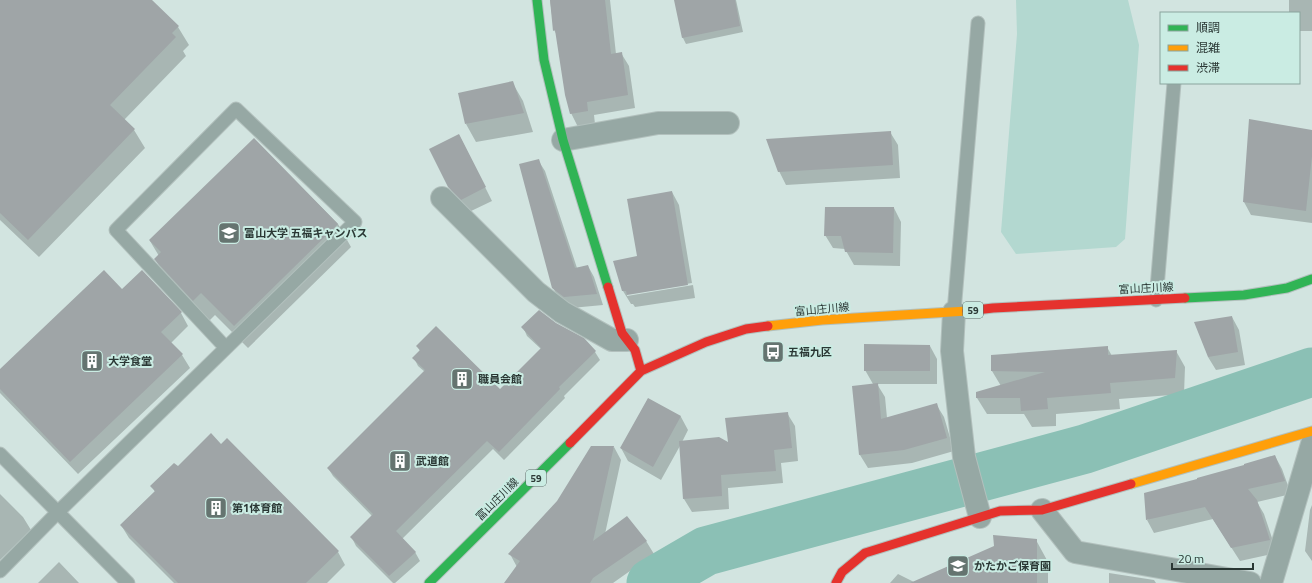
<svg xmlns="http://www.w3.org/2000/svg" width="1312" height="583" viewBox="0 0 1312 583" font-family="'Titillium Web','Noto Sans JP',sans-serif">
<style>
.green{fill:#b3d8d0}
.shadow{fill:#0003}
.lines{fill:none;stroke-linecap:round;stroke-linejoin:round}
.river{stroke:#8bc0b5;stroke-width:49}
.building{fill:#9fa5a7}
.lane-casing{stroke:#b2c0bd;stroke-width:15}
.street-casing{stroke:#b2c0bd;stroke-width:24}
.fast-casing{stroke:#b2c0bd;stroke-width:11}
.slow-casing{stroke:#b2c0bd;stroke-width:11}
.jam-casing{stroke:#b2c0bd;stroke-width:11}
.lane{stroke:#96a8a4;stroke-width:13}
.street{stroke:#96a8a4;stroke-width:22}
.fast{stroke:#30b455;stroke-width:9}
.slow{stroke:#ff9f0a;stroke-width:9}
.jam{stroke:#e5322d;stroke-width:9}
.labels{text-anchor:middle;dominant-baseline:central;stroke-width:4;stroke-linejoin:round;paint-order:stroke}
.shield{fill:#caece3;stroke:#5a6d68;stroke-width:1}
.shield-label{font-size:10px;font-weight:bold;fill:#2a3734}
.poi-label{font-size:11px;font-weight:bold;fill:#2a3734;stroke:#caece3;text-anchor:start}
.street-label{font-size:11px;fill:#2a3734;stroke:#caece3}
</style>
<rect width="100%" height="100%" fill="#d2e4e0"/>
<path class="green" d="M1016 0H1128L1139 45 1125 239 1116 247 1016 254 1001 232 1017 34Z"/>
<path class="shadow" d="M0 0H150L178 27 189 45 183 51 186 56 124 120 134 130 145 148 39 257 0 220Z
M550 0H610L616 54 621 53 629 66 635 108 594 115 595 124 578 127 571 113 557 35 554 30Z
M675 0H736L743 32 686 44 683 38Z
M1289 0H1312V31H1299V13H1289Z
M512 82 523 101 533 132 476 142 466 124Z
M1312 131V223L1251 215 1244 202Z
M890 132 898 145 900 178 786 185 779 171Z
M459 135 492 201 469 212 457 201 449 187Z
M254 139 338 224 351 247 248 348 215 315 207 323 168 282 155 259 159 256 150 241Z
M538 160 545 171 577 268 588 266 594 277 603 305 571 308 560 300 553 288Z
M672 192 679 205 692 283 627 294V296L693 285 695 298 635 307 633 304H631L623 291 638 257Z
M894 208 901 222 900 266 854 265 845 249 833 248 825 235Z
M122 290 181 313 188 326 171 343 182 355 190 368 78 474 0 393V370Z
M1232 317 1239 330 1245 365 1216 370 1208 357Z
M523 327 595 352 600 360 564 396 565 398 504 460 493 449 402 539 415 552 420 561 395 583H393L356 546 352 538 372 516 333 476 328 468 425 372 418 366 414 358 420 351 417 346 500 390 541 349 527 336Z
M930 346 937 359V384H877L885 397 887 418 936 404 944 417 954 451 912 463 868 468 860 455 873 384 865 370Z
M1107 347 1112 356 1176 351 1185 367 1184 394 1119 399 1120 409 1056 414V426L1032 427 1024 414H987L977 398 1001 386 992 371V356Z
M648 399 681 417 688 430 682 442 729 444 787 413 795 426 798 461 781 463 783 483 728 488 729 509 692 512 684 499 681 444 661 480 628 461 621 448Z
M221 445 338 552 345 565 327 583H174L129 538 121 525 155 492 152 486Z
M614 447 621 460 605 534 646 541 654 554 613 583H505L517 567 510 554Z
M1275 456 1282 469 1291 494 1257 502 1264 514 1277 553 1240 561 1213 519 1154 533 1147 520 1246 466Z
M0 494 23 517 31 530 0 560Z
M1312 505V561L1305 551 1310 510Z
M1036 540 1048 562V583H890L898 574 914 582Z
M59 562 79 583H38Z
M1109 573 1154 580 1156 583H1109Z"/>
<g class="lines">
<path class="river" d="M651 583 706 551 1085 449 1312 372"/>
</g>
<path class="building" d="M0 0H152L179 26 172 33 176 37 110 105 135 129 28 240 0 213Z
M550 0H605L611 54 622 52 628 95 587 102 588 111 570 114 565 95 555 30 553 31Z
M674 0H735L740 26 682 38Z
M513 81 524 113 465 124 458 93Z
M1249 119 1312 130V156L1306 211 1243 202Z
M891 131 893 165 778 172 766 139Z
M459 134 486 187 461 200 448 187 429 149Z
M254 138 338 224 234 326 201 293 193 301 154 259 161 252 149 240Z
M539 159 575 268 588 265 597 294 564 297 552 288 519 164Z
M672 191 688 285 627 295 626 291H622L613 261 637 256 627 199Z
M825 207H894L893 253 845 252 841 236H824Z
M104 270 122 289 142 270 182 312 161 332 183 354 70 462 0 389V369Z
M539 310 556 323 584 338 596 351 559 387 560 389 499 452 487 441 396 531 416 552 389 576 350 537 373 514 327 468 425 370 412 358 420 350 416 346 436 326 500 389 541 348 521 327Z
M1232 316 1238 352 1208 357 1194 322Z
M864 344 930 345V371H864Z
M1108 346V355L1177 350 1175 378 1110 383 1111 393 1047 398 1048 409 1021 411 1020 398H976V392L1045 372 991 371V355Z
M878 383 881 419 937 403 947 438 904 450 859 455 852 386Z
M648 398 681 416 653 467 620 448Z
M788 412 792 448 774 450 776 471 721 475 722 496 683 499 679 441 719 437 728 442 725 418Z
M211 433 221 444 227 438 339 551 306 583H178L120 525 155 491 150 486 174 463 178 466Z
M591 446H614L593 541 627 516 647 541 593 578 590 583H504L520 561 508 554 557 501Z
M1275 455 1285 481 1248 489 1257 500 1270 540 1231 548 1205 507 1146 520 1144 493 1197 479V478L1244 465V464Z
M993 535 1037 539V583H910L994 546Z"/>
<g class="lines">
<g class="lane-casing">
<path id="lane" d="M1156 300 1174 83
M954 312 978 23
M0 454 128 583
M0 571 58 512 226 348 116 230 236 109 355 222 226 348"/>
</g>
<g class="street-casing">
<path id="street" d="M563 140 658 123H728
M442 198 536 292 562 312 612 340H627
M954 312 952 351 964 457 980 517
M1042 510 1075 552 1250 583
M1271 583 1312 444"/>
</g>
<g class="fast-casing">
<path id="fast" d="M537 0 544 60 563 140 608 287
M1185 298 1244 295 1287 288 1312 279
M429 583 570 443"/>
</g>
<g class="slow-casing">
<path id="slow" d="M768 326 822 320 967 311
M1131 484 1312 431"/>
</g>
<g class="jam-casing">
<path id="jam" d="M608 287 622 333 635 350 641 371
M967 311 993 308 1185 298
M570 443 641 371 706 342 746 329 768 326
M836 583 842 572 865 553 1000 511 1042 510 1131 484"/>
</g>
<use href="#lane" class="lane"/>
<use href="#street" class="street"/>
<use href="#fast" class="fast"/>
<use href="#slow" class="slow"/>
<use href="#jam" class="jam"/>
</g>
<defs>
<g id="university-square" transform="scale(1.15)"><rect x="-9" y="-9" width="18" height="18" rx="4" fill="#657470" stroke="#caece3"/><path d="M0-5L7-2L0 1L-7-2ZM-4 1L0 2.5L4 1V4Q0 6-4 4Z" fill="#fff"/></g>
<g id="bus-square" transform="scale(1.15)"><rect x="-9" y="-9" width="18" height="18" rx="4" fill="#657470" stroke="#caece3"/><path d="M-5-6H5V4H4V6H2V4H-2V6H-4V4H-5ZM-3.5-4V0h7V-4ZM-3.5 1.2v1.5H-2V1.2ZM2 1.2v1.5H3.5V1.2Z" fill="#fff"/></g>
<g id="building-square" transform="scale(1.15)"><rect x="-9" y="-9" width="18" height="18" rx="4" fill="#657470" stroke="#caece3"/><path d="M-4-6H4V6H1V3H-1V6H-4ZM-2.5-4.3h1.7v1.8h-1.7ZM.8-4.3h1.7v1.8H.8ZM-2.5-1h1.7V.8h-1.7ZM.8-1h1.7V.8H.8Z" fill="#fff"/></g>
<g id="school-square" transform="scale(1.15)"><rect x="-9" y="-9" width="18" height="18" rx="4" fill="#657470" stroke="#caece3"/><path d="M0-5L7-2L0 1L-7-2ZM-4 1L0 2.5L4 1V4Q0 6-4 4Z" fill="#fff"/></g>
</defs>
<g fill-rule="evenodd">
<use href="#university-square" x="229" y="233"/>
<use href="#bus-square" x="773" y="352"/>
<use href="#building-square" x="92" y="361"/>
<use href="#building-square" x="462" y="379"/>
<use href="#building-square" x="400" y="461"/>
<use href="#building-square" x="216" y="508"/>
<use href="#school-square" x="958" y="566"/>
</g>
<g class="labels">
<g class="shield">
<rect x="963" y="302" width="20" height="16" rx="3"/>
<rect x="526" y="470" width="20" height="16" rx="3"/>
</g>
<g class="shield-label">
<text x="973" y="310">59</text>
<text x="536" y="478">59</text>
</g>
<g class="poi-label">
<text x="244" y="233">富山大学 五福キャンパス</text>
<text x="788" y="352">五福九区</text>
<text x="108" y="361">大学食堂</text>
<text x="478" y="379">職員会館</text>
<text x="416" y="461">武道館</text>
<text x="232" y="508">第1体育館</text>
<text x="974" y="566">かたかご保育園</text>
</g>
<g class="street-label">
<text transform="translate(1146 288) rotate(-3)">富山庄川線</text>
<text transform="translate(822 309) rotate(-5)">富山庄川線</text>
<text transform="translate(497 499) rotate(-45)">富山庄川線</text>
</g>
</g>
<rect x="1160" y="12" width="140" height="72" fill="#caece3" stroke="#8aa49d"/>
<rect x="1168" y="25" width="20" height="6" fill="#30b455" stroke="#8aa49d"/>
<text x="1196" y="32" font-size="12" fill="#2a3734">順調</text>
<rect x="1168" y="45" width="20" height="6" fill="#ff9f0a" stroke="#8aa49d"/>
<text x="1196" y="52" font-size="12" fill="#2a3734">混雑</text>
<rect x="1168" y="65" width="20" height="6" fill="#e5322d" stroke="#8aa49d"/>
<text x="1196" y="72" font-size="12" fill="#2a3734">渋滞</text>
<path d="M1172 563v6h81v-6" fill="none" stroke="#2a3734" stroke-width="2"/>
<text x="1178" y="563" font-size="12" fill="#2a3734" stroke="#caece3" stroke-width="3" paint-order="stroke">20 m</text>
</svg>
